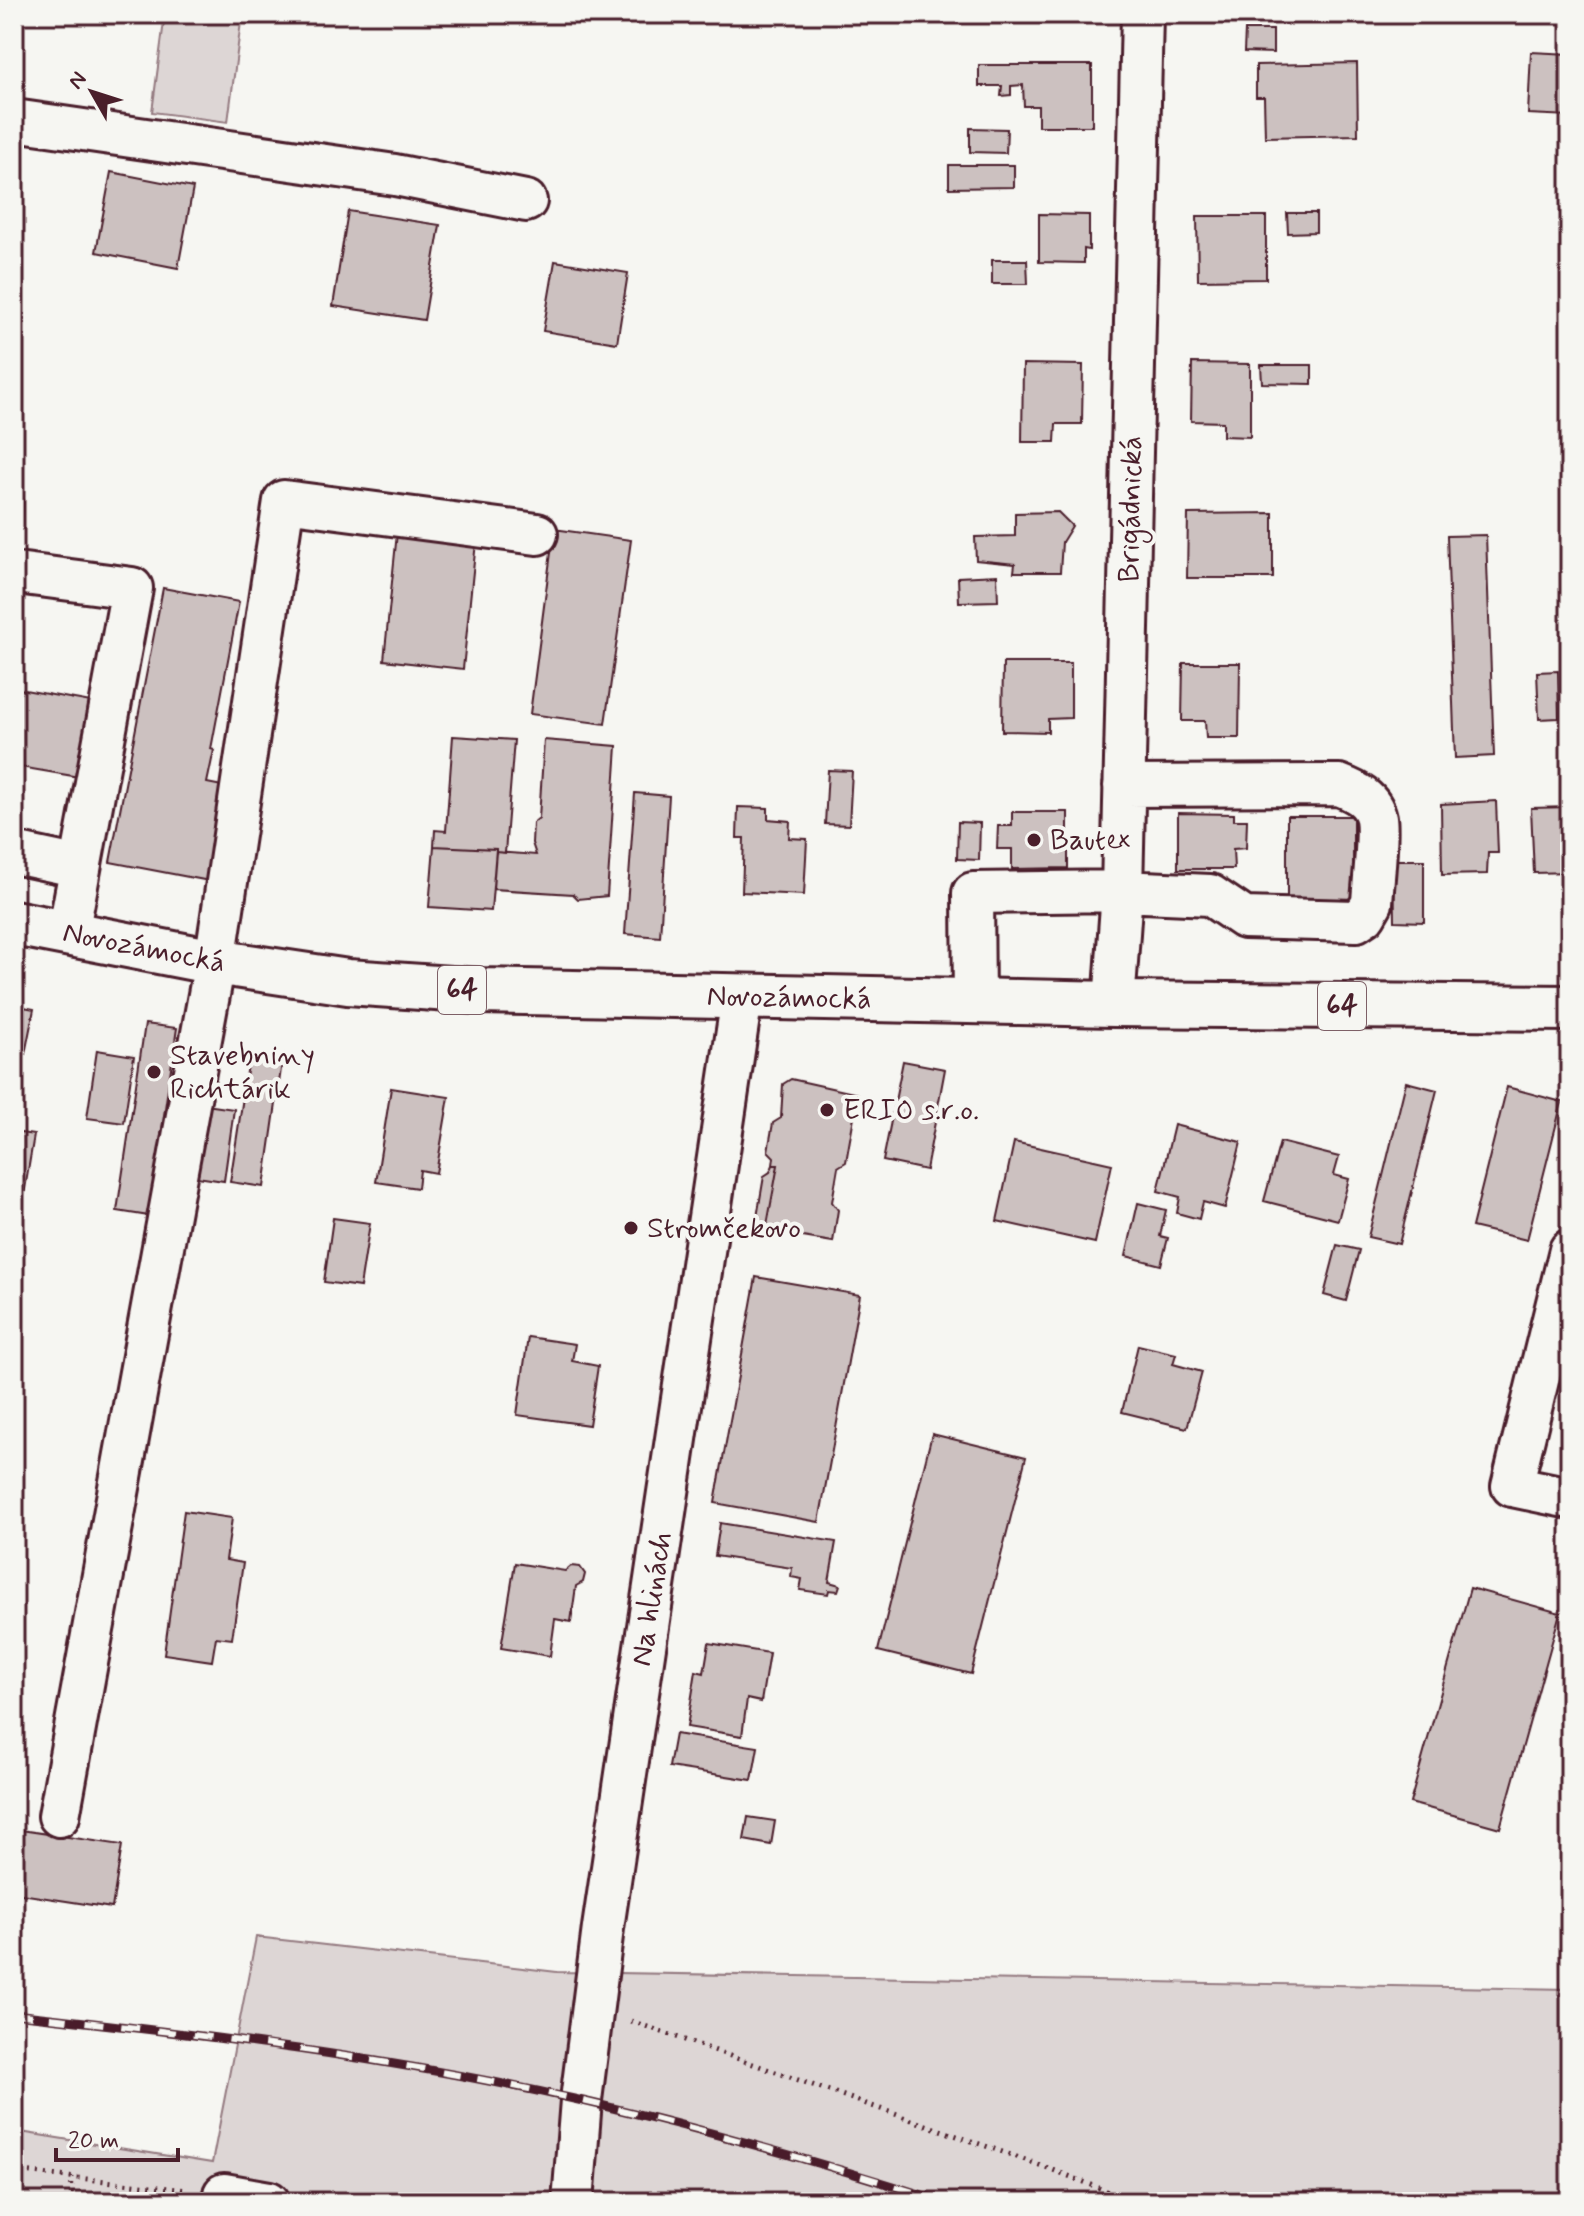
<svg xmlns="http://www.w3.org/2000/svg" width="1584" height="2216" viewBox="0 0 1584 2216" font-family="Mynerve,sans-serif">
<style>
.green{fill:#ddd6d5;stroke:#947a80;stroke-width:2}
.building{fill:#ccc1c0;stroke:#4a1f2b;stroke-width:2}
.lines{fill:none;stroke-linecap:round;stroke-linejoin:round}
.minor-casing{stroke:#4a1f2b;stroke-width:46}
.major-casing{stroke:#4a1f2b;stroke-width:50}
.path{stroke:#4a1f2b;stroke-width:5;stroke-dasharray:2 6;stroke-linecap:butt}
.minor{stroke:#f6f6f2;stroke-width:40}
.major{stroke:#f6f6f2;stroke-width:44}
.rail-casing{stroke:#4a1f2b;stroke-width:9}
.rail{stroke:#f6f6f2;stroke-width:6;stroke-dasharray:18;stroke-linecap:butt}
.poi-dot{fill:#4a1f2b;stroke:#f6f6f2;stroke-width:3}
.labels{text-anchor:middle;dominant-baseline:central;stroke-width:8;stroke-linejoin:round;paint-order:stroke}
.shield{fill:#f6f6f2;stroke:#7e6067;stroke-width:2}
.shield-label{font-size:28px;font-weight:bold;fill:#4a1f2b}
.street-label{font-size:30px;fill:#4a1f2b;stroke:#f6f6f2}
.poi-label{font-size:30px;fill:#4a1f2b;stroke:#f6f6f2;text-anchor:start}
</style>
<rect width="100%" height="100%" fill="#f6f6f2"/>
<filter id="ink" filterUnits="userSpaceOnUse"><feTurbulence type="fractalNoise" baseFrequency=".0125" numOctaves="2"/><feDisplacementMap in="SourceGraphic" scale="16" xChannelSelector="R" yChannelSelector="G"/><feConvolveMatrix kernelMatrix="1 2 1 2 8 2 1 2 1" color-interpolation-filters="sRGB"/></filter>
<g filter="url(#ink)">
<path class="green" d="M165 14H242L228 122 152 112Z
M256 1937 557 1972 1570 1989V2202H14V2131L212 2163Z"/>
<path class="building" d="M1403 14H1464V21L1403 20Z
M1245 30H1273V53L1244 52Z
M1531 52 1570 54V116L1528 114Z
M1357 63 1358 135 1265 137 1264 97H1256V65Z
M979 65H1092V126H1038V106H1024L1023 85 1011 86V95L1001 96 1002 86H979Z
M970 128 1007 129 1006 153 970 152Z
M949 165H1014V187L949 188Z
M111 172 193 188 178 268 96 252Z
M348 211 440 225 424 320 333 306Z
M1287 213H1316V232L1288 233Z
M1039 214 1089 215V250L1084 249V263L1039 262Z
M1197 216H1266V279L1198 280Z
M992 260H1027L1028 284H992Z
M555 261 628 273 617 343 543 331Z
M1192 363 1250 364V437L1223 436V422L1191 421Z
M1023 364 1083 365 1082 424H1056L1055 442H1022Z
M1261 365H1312V384L1262 383Z
M14 496H23L22 524H14Z
M1058 512 1072 526 1062 542 1060 572H1014L1015 564 976 560 975 537 1015 536V513Z
M1273 513V578H1187L1188 514Z
M554 529 631 540 605 724 530 714Z
M397 533 476 542 463 669 384 660Z
M1486 535 1494 756 1455 758 1447 536Z
M997 575 998 601 959 602 958 577Z
M163 588 239 602 211 749 214 750 207 783 237 789 220 883 110 862Z
M1003 663H1071V718L1048 719V732L1002 731Z
M1183 663H1240L1239 738H1206L1205 721H1182Z
M1558 671 1559 718 1539 719 1537 672Z
M14 688 91 702 79 777 14 766Z
M453 736 514 740 505 853 496 852V849L434 846 435 830 446 831Z
M544 740 617 746 607 896 578 899 573 894 493 889 496 852 536 855 532 843 533 823 539 818Z
M828 770 852 771 849 825 825 824Z
M635 793 669 796 660 937 625 934Z
M1496 801 1498 853H1488L1487 874 1442 875 1441 804Z
M738 807 768 808V819L790 821 789 838 807 839 804 895 742 892 744 838H737Z
M1570 807V872L1534 873 1531 808Z
M1012 812H1068V868L1012 869V849H997L998 826H1012Z
M1178 813 1234 814V820H1247L1246 848 1233 849 1234 869H1178Z
M1287 816H1353V912L1287 911Z
M958 822 980 823 979 860 957 859Z
M434 846 496 849 491 911 429 907Z
M1394 860H1424V922L1395 921Z
M14 1005 34 1009 14 1109Z
M145 1024 177 1028 149 1216 117 1211Z
M97 1050 134 1056 124 1123 87 1118Z
M249 1058 282 1062 264 1187 230 1182Z
M903 1061 945 1069 926 1170 883 1161Z
M791 1079 858 1094 846 1162 838 1167 832 1202 838 1210 833 1242 766 1231 778 1165H773L774 1157 768 1151 773 1123 781 1118 783 1084Z
M1406 1082 1437 1090 1399 1244 1368 1237Z
M1507 1087 1562 1102 1527 1240 1472 1227Z
M391 1088 449 1097 436 1173 420 1170 418 1188 376 1182Z
M206 1105 234 1109 224 1181 197 1177Z
M1174 1125 1241 1142 1225 1208 1203 1202 1199 1219 1177 1213 1180 1197 1158 1191Z
M14 1132 34 1135 21 1213 14 1212Z
M1014 1142 1112 1164 1095 1243 997 1221Z
M1280 1142 1339 1157 1334 1175 1349 1179 1338 1220 1264 1201Z
M773 1165H778L766 1231 755 1229 764 1176 770 1172Z
M1138 1203 1166 1210 1160 1236 1168 1238 1161 1265 1126 1256Z
M333 1218 370 1223 360 1287 324 1282Z
M1337 1245 1359 1250 1346 1301 1324 1295Z
M756 1277 860 1295 819 1522 715 1503Z
M528 1337 575 1344 572 1361 598 1366 589 1425 517 1415Z
M1138 1345 1176 1354 1173 1364 1202 1372 1187 1428 1122 1412Z
M932 1434 1026 1457 971 1674 878 1651Z
M184 1511 232 1518 226 1560 243 1563 232 1639 216 1637 212 1661 164 1654Z
M720 1523 836 1542 829 1582 840 1585 838 1591 829 1590 828 1594 800 1590 802 1579 791 1577 792 1568 715 1556Z
M515 1563 565 1571 571 1566 580 1567 585 1574 583 1582 576 1586 571 1622 555 1619 550 1656 501 1648Z
M1470 1588 1560 1613 1500 1828 1410 1803Z
M709 1643 769 1653 761 1702 747 1699 742 1736 687 1727 696 1671 704 1673Z
M675 1734 758 1747 752 1780 669 1767Z
M748 1817 775 1821 771 1845 744 1840Z
M14 1829 122 1845 112 1908 14 1893Z"/>
<g class="lines">
<g class="minor-casing">
<path id="minor" d="M14 120 395 175 526 201
M24 574 132 588 68 934
M14 853 80 867
M974 1001 973 893 1122 891 1210 895 1244 918 1356 921 1365 915 1372 903C1373 883 1379 835 1376 818 1372 799 1355 791 1339 785L1124 786
M1114 1004 1122 891 1142 14
M1570 1250 1512 1486 1570 1498
M59 1816 215 962 284 501 537 534
M224 2194 269 2202
M573 2202 581 2100 603 1928 742 997"/>
</g>
<g class="major-casing">
<path id="major" d="M14 923 215 962 348 982 480 991 1114 1004 1570 1008"/>
</g>
<path class="path" d="M631 2021 1048 2168 1135 2202
M14 2171 187 2190
M71 2202 72 2177"/>
<use href="#minor" class="minor"/>
<use href="#major" class="major"/>
<g class="rail-casing">
<path id="rail" d="M14 2014C204 2035 396 2058 583 2101 705 2129 825 2164 945 2202"/>
</g>
<use href="#rail" class="rail"/>
</g>
</g>
<g class="poi-dot">
<circle cx="1034" cy="840" r="8"/>
<circle cx="154" cy="1072" r="8"/>
<circle cx="827" cy="1110" r="8"/>
<circle cx="631" cy="1228" r="8"/>
</g>
<g class="labels">
<g class="shield">
<rect x="438" y="966" width="48" height="48" rx="6"/>
<rect x="1318" y="982" width="48" height="48" rx="6"/>
</g>
<g class="shield-label">
<text x="462" y="990">64</text>
<text x="1342" y="1006">64</text>
</g>
<g class="street-label">
<text transform="translate(1131 509) rotate(-89)">Brigádnická</text>
<text transform="translate(144 948) rotate(11)">Novozámocká</text>
<text transform="translate(789 998) rotate(1)">Novozámocká</text>
<text transform="translate(652 1599) rotate(-81)">Na hlinách</text>
</g>
<g class="poi-label">
<text x="1050" y="840">Bautex</text>
<text x="170" y="1055">Stavebniny<tspan x="170" dy="34">Richtárik</tspan></text>
<text x="843" y="1110">ERIO s.r.o.</text>
<text x="647" y="1228">Stromčekovo</text>
</g>
</g>
<rect width="1584" height="2216" fill="none" stroke="#f6f6f2" stroke-width="48"/>
<rect x="24" y="24" width="1536" height="2168" fill="none" stroke="#4a1f2b" stroke-width="3" filter="url(#ink)"/>
<g transform="translate(92 92) rotate(309)" stroke="#f6f6f2" stroke-width="6" paint-order="stroke">
<path d="M0-6L14 30L0 20L-14 30Z" fill="#4a1f2b"/>
<text y="-12" font-size="22" font-weight="bold" text-anchor="middle" fill="#4a1f2b">N</text>
</g>
<path d="M56 2148v12h122v-12" fill="none" stroke="#4a1f2b" stroke-width="4"/>
<text x="68" y="2148" font-size="24" fill="#4a1f2b" stroke="#f6f6f2" stroke-width="6" paint-order="stroke">20 m</text>
</svg>
